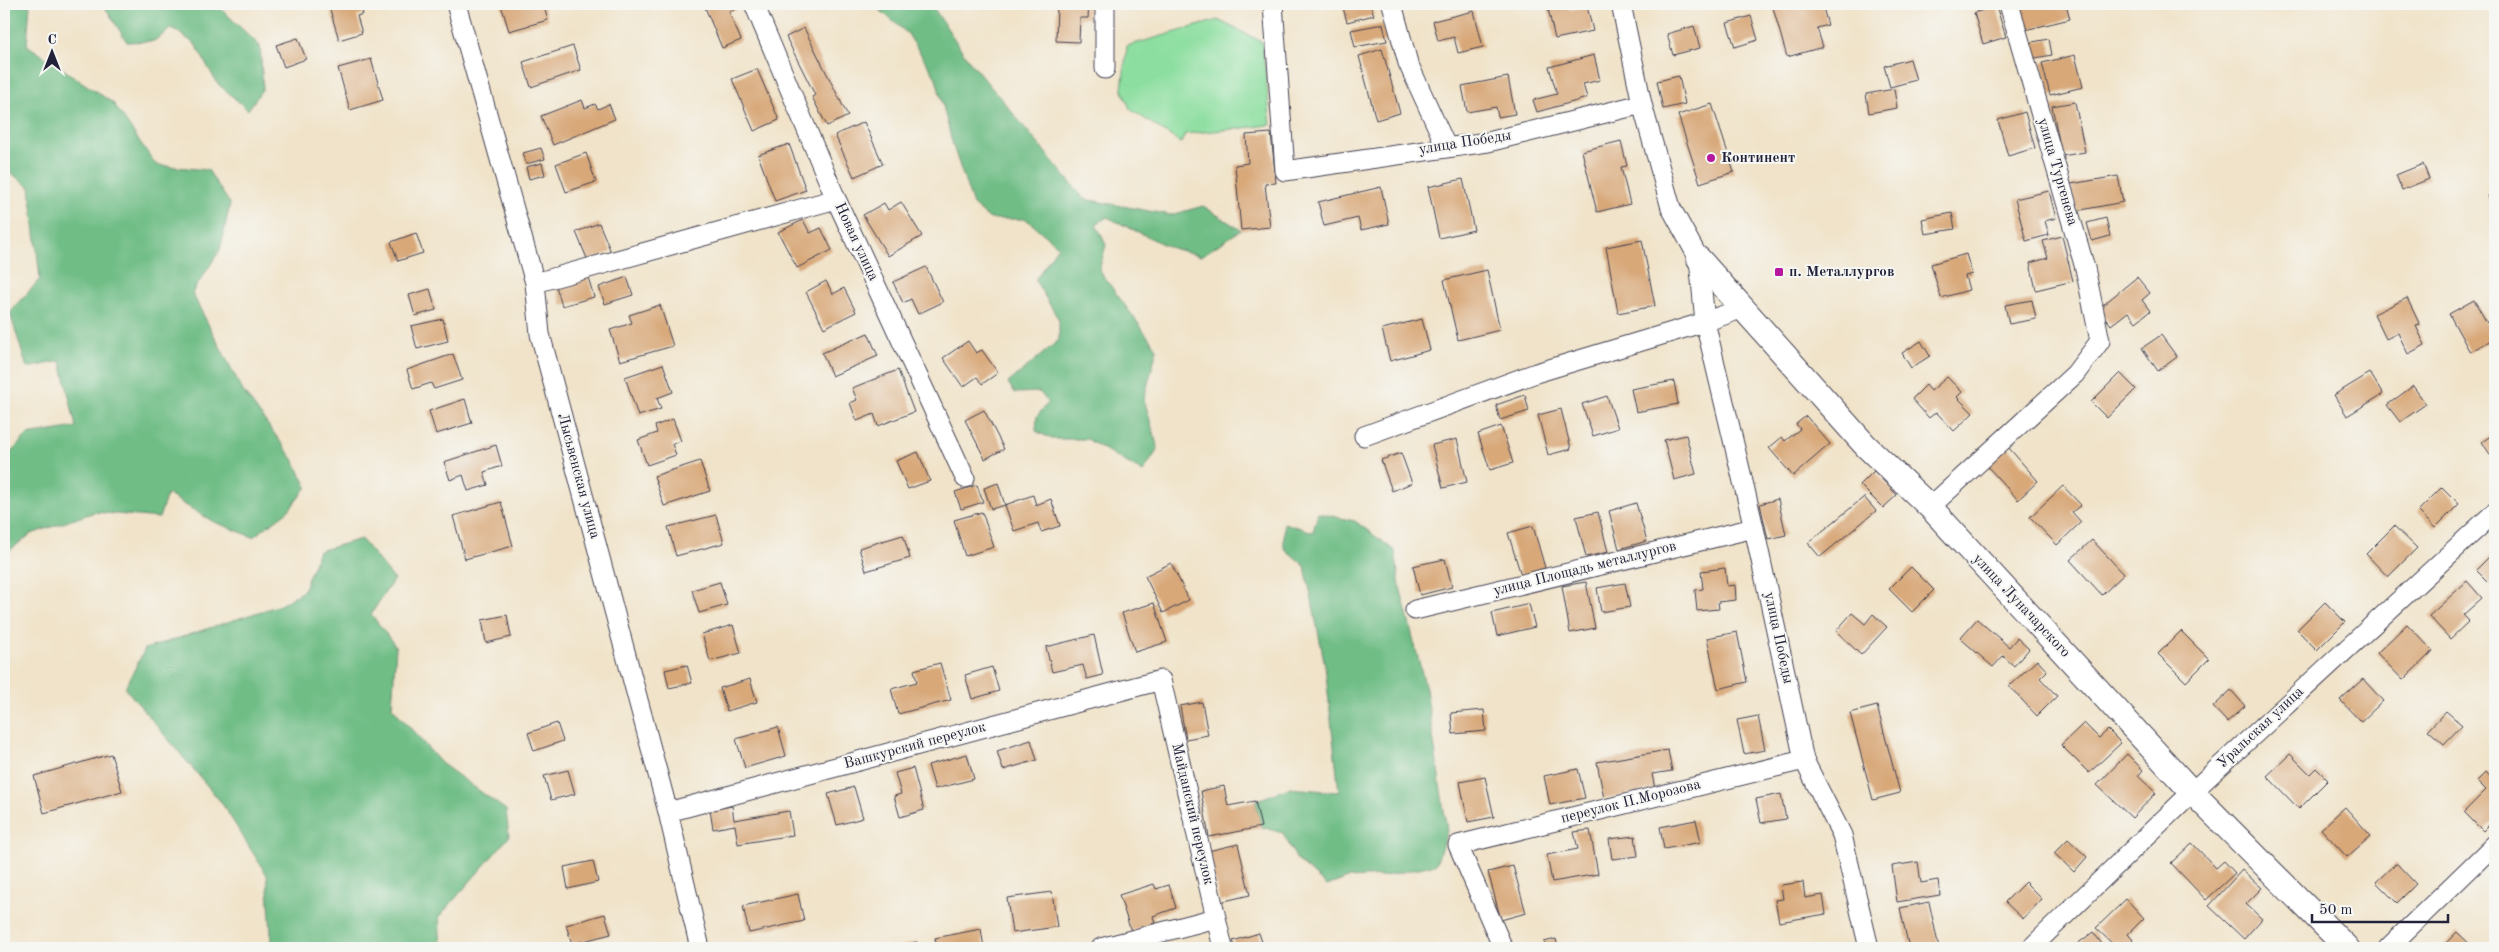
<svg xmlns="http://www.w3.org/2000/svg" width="2499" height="952" viewBox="0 0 2499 952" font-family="'Old Standard TT',serif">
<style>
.green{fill:#8bde9f;stroke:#56806d}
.forest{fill:#70bd86;stroke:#497060}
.building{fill:#d8a879}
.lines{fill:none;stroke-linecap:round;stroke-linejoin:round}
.minor-casing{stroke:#413f50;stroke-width:21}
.tertiary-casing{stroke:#413f50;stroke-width:26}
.minor{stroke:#fff;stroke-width:19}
.tertiary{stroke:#fff;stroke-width:24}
.poi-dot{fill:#b5179e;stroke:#f6f6f2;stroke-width:2}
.labels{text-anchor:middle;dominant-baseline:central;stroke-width:4;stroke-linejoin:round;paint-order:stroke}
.street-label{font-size:15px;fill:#22223b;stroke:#f6f6f2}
.poi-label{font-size:15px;font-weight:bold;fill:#22223b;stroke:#f6f6f2;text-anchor:start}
</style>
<rect width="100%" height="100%" fill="#f6f6f2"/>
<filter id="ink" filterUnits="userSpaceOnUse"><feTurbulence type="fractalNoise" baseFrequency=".02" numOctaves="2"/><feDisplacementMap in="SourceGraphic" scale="10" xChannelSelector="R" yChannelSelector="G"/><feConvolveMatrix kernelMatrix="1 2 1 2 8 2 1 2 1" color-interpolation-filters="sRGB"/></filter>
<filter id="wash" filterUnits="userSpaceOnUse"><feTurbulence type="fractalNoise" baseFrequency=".0096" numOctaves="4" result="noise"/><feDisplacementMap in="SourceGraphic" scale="20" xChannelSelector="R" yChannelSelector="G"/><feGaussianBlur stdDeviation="1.12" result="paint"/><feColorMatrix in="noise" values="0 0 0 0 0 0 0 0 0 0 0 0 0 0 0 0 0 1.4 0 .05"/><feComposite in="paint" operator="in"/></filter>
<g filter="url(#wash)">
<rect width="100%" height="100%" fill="#f0e3c9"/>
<path class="green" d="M1218 20 1262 42 1271 125 1185 134 1181 143 1130 109 1122 89 1127 46Z"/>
<path class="forest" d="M4 4H30L27 45 113 103 156 165 208 170 230 204 220 250 192 293 243 391 293 459 307 487 288 511 253 537 212 521 167 494 159 518 95 512 31 534 4 555V460L27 435 76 427 61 361 27 368 10 313 40 279 30 187 4 168Z
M103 4 217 5 260 46 263 88 248 110 217 83 195 44 172 28 154 41 127 42Z
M873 4H931L967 58 1084 199 1171 215 1203 206 1241 230 1201 256 1169 247 1107 217 1096 224 1106 245 1099 270 1157 349 1144 399 1158 449 1143 472 1087 439H1052L1036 431 1037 416 1048 403 1040 392 1015 393 1008 383 1059 340V320L1035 280 1058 246 1026 219H990L973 205 953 146 936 78 908 34Z
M1318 513 1355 521 1395 551 1400 587 1426 689 1447 831 1436 864 1385 876 1348 878 1327 886 1297 860 1283 833 1261 827 1255 801 1289 788 1339 792 1325 666 1305 566 1284 548V523L1313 532Z
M361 539 394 579 371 614 396 647 392 707 441 763 506 810 509 837 439 917 441 948H272L267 875 221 802 125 688 145 649 280 605 303 591 319 551Z"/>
<g id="blocks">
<path class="building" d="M337 4H360L363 14 357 16 362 33 339 40 329 6Z
M505 4H543L548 20 509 31 501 5Z
M708 4H743L744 6 729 12 741 40 722 48 704 5Z
M1057 4H1089L1088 18H1080L1079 42 1056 41Z
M1342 4H1370L1374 15 1347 22Z
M1547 4H1568L1570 10 1587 6 1593 31 1555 39Z
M1772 4H1822L1828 25 1817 28 1823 47 1787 57Z
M2026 4H2066L2070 19 2025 30 2019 5Z
M1996 6 2006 37 1983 44 1974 13Z
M1474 11 1483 47 1458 53 1454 37 1438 41 1433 21Z
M1751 16 1758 40 1735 47 1727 23Z
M1383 24 1387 41 1355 47 1351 30Z
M1694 26 1700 48 1673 55 1667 34Z
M804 28 848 116 827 126 812 97 815 95 786 37Z
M298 38 306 59 284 67 276 45Z
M2049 39 2052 55 2030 59 2027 43Z
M573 46 581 70 531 87 523 62Z
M1382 49 1400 113 1376 120 1359 56Z
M1594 55 1600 80 1583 84 1587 98 1537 112 1533 100 1557 94 1549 67Z
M2075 55 2083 87 2050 95 2042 63Z
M371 59 383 100 350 110 338 68Z
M1910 59 1916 80 1890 87 1884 66Z
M757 69 779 120 754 131 732 79Z
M1679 76 1685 104 1663 109 1657 81Z
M1508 77 1515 114 1498 117 1496 107 1467 112 1462 86Z
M1894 89 1897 108 1869 113 1866 94Z
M582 100 585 108 595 104 598 109 609 104 615 119 553 145 541 116Z
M2075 102 2085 152 2062 156 2052 106Z
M1712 104 1734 172 1700 183 1678 115Z
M2025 112 2035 148 2008 156 1998 120Z
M864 122 883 164 854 177 835 135Z
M1271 133 1276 183 1265 184 1270 227 1241 230 1235 165 1248 163 1246 135Z
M1621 141 1627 166 1621 167 1630 204 1597 212 1582 151Z
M789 144 806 190 775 201 758 155Z
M541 148 545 159 526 164 523 153Z
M586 153 596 182 566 192 556 164Z
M542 163 545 175 529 179 526 167Z
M2423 164 2429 179 2402 190 2396 175Z
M2118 176 2123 202 2076 211 2071 184Z
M1463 179 1474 230 1439 238 1428 187Z
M1381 187 1389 224 1361 230 1358 218 1324 226 1318 202Z
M2049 191 2056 218 2045 221 2049 235 2026 241 2015 199Z
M2495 192V211L2488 196Z
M901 202 922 236 888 256 863 215 884 203 888 210Z
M1952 213 1955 229 1925 234 1922 219Z
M2106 218 2110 236 2092 241 2087 223Z
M803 220 810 233 821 228 832 250 797 268 778 232Z
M599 223 611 252 588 261 576 232Z
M416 233 423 253 398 261 391 242Z
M2062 236 2073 281 2036 290 2030 263 2048 258 2043 241Z
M1642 240 1655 306 1618 313 1606 247Z
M1966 254 1972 274 1965 276 1969 290 1941 298 1931 264Z
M926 267 943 302 918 314 911 299 903 303 893 282Z
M1487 270 1500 330 1458 340 1444 280Z
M588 277 594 297 562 306 556 286Z
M627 277 633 295 605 304 599 287Z
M2137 277 2150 293 2142 300 2150 311 2136 322 2128 312 2111 325 2098 309Z
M826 281 833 294 844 288 856 312 824 328 806 292Z
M430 289 436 310 415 316 409 295Z
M2407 298 2420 325 2416 326 2425 345 2408 354 2398 333 2386 339 2374 314Z
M2032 300 2036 319 2009 324 2005 305Z
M2474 300 2487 323 2494 319 2495 321V338L2470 352 2449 314Z
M660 305 673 346 620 361 610 330 632 323 629 315Z
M443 319 448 341 417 349 411 326Z
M1422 319 1430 350 1390 361 1382 329Z
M868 333 878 356 832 376 822 353Z
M2161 335 2177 357 2158 371 2142 348Z
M968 341 976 353 982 350 998 373 982 384 977 377 963 387 943 358Z
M1921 341 1930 356 1911 368 1902 353Z
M453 354 462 380 434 389 431 383 413 389 407 370Z
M663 364 673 392 657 398 661 409 638 416 625 377Z
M898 370 914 412 878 426 874 414 857 421 850 403 857 400 852 388Z
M2120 373 2136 389 2107 418 2091 402Z
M2370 373 2383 394 2347 416 2334 395Z
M1947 377 1962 392 1957 397 1973 413 1954 431 1936 412 1929 418 1912 399 1926 385 1931 391Z
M1674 381 1678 404 1636 412 1631 389Z
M2413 386 2426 404 2400 422 2387 405Z
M1525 395 1529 411 1500 420 1496 405Z
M1607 396 1618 428 1593 436 1582 404Z
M465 399 472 423 436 434 429 411Z
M1561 409 1571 449 1548 455 1538 415Z
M984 410 1004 449 985 459 965 420Z
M1806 416 1830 444 1793 476 1769 448 1782 437 1785 441 1800 429 1796 424Z
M673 419 681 441 672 444 676 455 647 465 638 440 657 433 655 426Z
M1501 426 1513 463 1490 470 1478 434Z
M2495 433V462L2482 442Z
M1686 435 1696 474 1674 480 1664 440Z
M1457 439 1467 482 1443 488 1432 445Z
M496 445 502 466 484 472 488 485 468 491 463 475 450 480 444 462Z
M2008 447 2038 481 2018 500 1987 466Z
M918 452 930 481 908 489 896 461Z
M1401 453 1412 483 1392 491 1381 460Z
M700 461 710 491 664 506 654 476Z
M1874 471 1897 495 1883 508 1860 485Z
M998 483 1005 505 1033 495 1036 505 1051 499 1060 526 1041 532 1038 523 1014 531 1005 505 991 509 984 488Z
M977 485 983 502 961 509 955 492Z
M2063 486 2081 505 2072 512 2081 522 2057 545 2030 517Z
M2442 487 2459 504 2435 528 2418 511Z
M1864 497 1876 511 1820 557 1808 543Z
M1778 499 1786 535 1768 539 1760 504Z
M501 502 513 546 465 559 453 516Z
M1636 503 1647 541 1619 549 1609 511Z
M982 512 994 547 965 556 954 520Z
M1598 512 1608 552 1586 557 1576 517Z
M716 515 724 543 676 556 668 527Z
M1533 526 1545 568 1521 575 1508 533Z
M2394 526 2417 548 2388 577 2366 554Z
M903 535 910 558 866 571 859 548Z
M2092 540 2124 574 2102 595 2070 560Z
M2495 551V589L2476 570Z
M1445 559 1452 587 1420 595 1413 566Z
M1171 563 1189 600 1163 613 1145 576Z
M1911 567 1934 590 1912 612 1889 589Z
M1725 568 1727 586 1735 585 1736 600 1718 602 1719 609 1697 611 1695 590 1703 589 1701 571Z
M2467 581 2482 598 2463 615 2469 621 2450 639 2429 616Z
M720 582 727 605 699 613 692 590Z
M1586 582 1595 628 1570 633 1562 586Z
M1625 583 1630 607 1601 612 1597 588Z
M2325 602 2345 622 2317 650 2297 630Z
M1154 603 1167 642 1135 652 1122 613Z
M1529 604 1535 627 1497 636 1492 613Z
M1852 613 1865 624 1873 614 1887 627 1861 655 1836 631Z
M507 615 511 637 486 643 482 620Z
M1977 619 2009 647 2017 638 2029 649 2014 666 2003 656 1993 667 1960 638Z
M2407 624 2433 651 2403 680 2377 653Z
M733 625 741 653 710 661 702 634Z
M2181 631 2209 659 2186 682 2158 654Z
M1737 632 1747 682 1718 689 1707 638Z
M1094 635 1103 675 1087 679 1083 665 1052 672 1046 647Z
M2037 660 2047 671 2040 678 2057 696 2037 716 2009 686Z
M940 663 951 700 898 714 891 689 917 682 914 670Z
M687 665 692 683 669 688 665 670Z
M992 667 999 691 972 699 965 675Z
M750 679 757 702 727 711 720 688Z
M2363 679 2383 701 2361 722 2340 700Z
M2231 690 2245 706 2227 722 2213 707Z
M1202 702 1208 735 1186 739 1180 706Z
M1877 706 1900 793 1873 800 1850 713Z
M1484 710 1486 731 1453 734 1451 713Z
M2446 711 2462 725 2444 744 2428 730Z
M1758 716 1765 750 1744 754 1737 720Z
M557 723 563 741 534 751 528 733Z
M2084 723 2099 738 2108 730 2121 743 2089 773 2061 745Z
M778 727 786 756 745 768 736 739Z
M1031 740 1037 760 1003 770 997 751Z
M1668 750 1672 771 1652 774 1655 789 1604 799 1597 762Z
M111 754 122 791 44 813 34 776Z
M967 754 974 779 935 789 928 765Z
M2127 754 2143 770 2138 776 2156 793 2132 818 2097 785Z
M2290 754 2310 774 2316 768 2328 780 2299 809 2267 776Z
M913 768 924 810 900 817 894 796 901 794 895 773Z
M1578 769 1585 798 1550 805 1544 776Z
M568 770 575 794 551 800 544 776Z
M2486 772 2495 782V819L2483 831 2464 812 2486 790 2477 781Z
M1485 777 1494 817 1468 822 1460 782Z
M1224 786 1228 806 1255 801 1261 827 1209 837 1201 791Z
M854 787 863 818 837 825 828 794Z
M1781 794 1786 819 1761 823 1756 799Z
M732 806 734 820 789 811 793 835 738 844 735 825 713 829 710 810Z
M2345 807 2371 836 2347 857 2321 829Z
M1696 820 1701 842 1664 849 1660 827Z
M1590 830 1598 874 1552 882 1547 855 1578 849 1574 832Z
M1635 836 1638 856 1612 859 1609 839Z
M2068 839 2087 857 2074 872 2054 853Z
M2192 843 2216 868 2224 861 2235 873 2206 900 2171 863Z
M1238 844 1250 895 1220 902 1208 851Z
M593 861 598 882 568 889 564 867Z
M1918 862 1921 883 1938 880 1940 895 1897 902 1892 866Z
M2396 863 2416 884 2397 903 2376 882Z
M1513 866 1526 913 1501 920 1488 872Z
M2242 870 2262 888 2246 904 2262 919 2244 939 2209 906Z
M1803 882 1805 898 1823 895 1826 914 1779 922 1775 900 1783 899 1781 885Z
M2025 882 2042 899 2023 919 2005 902Z
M1154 884 1156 889 1169 885 1176 908 1153 916 1155 923 1131 931 1119 895Z
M1052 892 1057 927 1012 933 1007 898Z
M798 894 804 921 749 933 743 906Z
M2126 899 2144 918 2128 934 2133 940 2124 948H2117L2096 928Z
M1929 902 1939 948H1909L1900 908Z
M605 914 611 934 572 944 566 925Z
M981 929 984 948H937L935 938Z
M2093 932 2105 948H2072Z
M2457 932 2474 948H2441Z
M1259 933 1264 948H1236L1233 941Z
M1556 939 1558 948H1546L1544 942Z
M917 942 919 948H900V946Z"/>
</g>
</g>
<g filter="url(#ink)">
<use href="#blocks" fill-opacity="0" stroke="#413f50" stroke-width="1"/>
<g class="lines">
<g class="minor-casing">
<path id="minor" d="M456 4 535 283 540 334 668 812 700 948
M754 4 836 199 965 478
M1105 4V69
M1273 4 1285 171 1488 142 1642 104
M1392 4 1408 63 1446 146
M1621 4 1642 104 1671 208 1699 259 1705 322 1754 528 1804 760 1842 835 1869 948
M535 283 836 199
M1364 436 1536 373 1705 322 1743 308
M1930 507 2075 374 2100 341 2085 268 2009 4
M1415 610 1754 528
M668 812 1161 680 1223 948
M1101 948 1216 918
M1503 948 1458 845 1804 760
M2031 948 2192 792 2495 512
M2388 948 2495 844"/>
</g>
<g class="tertiary-casing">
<path id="tertiary" d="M1699 259 1866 446 1930 507 2192 792 2347 948"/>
</g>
<use href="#minor" class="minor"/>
<use href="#tertiary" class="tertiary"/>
</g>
</g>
<g class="poi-dot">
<circle cx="1711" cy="158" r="5"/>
<rect x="1774" y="267" width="10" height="10" rx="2.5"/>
</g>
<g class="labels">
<g class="street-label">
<text transform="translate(1465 143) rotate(-9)">улица Победы</text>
<text transform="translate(2057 172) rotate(74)">улица Тургенева</text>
<text transform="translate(856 242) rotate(65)">Новая улица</text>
<text transform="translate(578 476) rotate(75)">Лысьвенская улица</text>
<text transform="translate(1585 569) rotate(-14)">улица Площадь металлургов</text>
<text transform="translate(2021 606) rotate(47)">улица Луначарского</text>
<text transform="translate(1778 638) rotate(78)">улица Победы</text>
<text transform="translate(2261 728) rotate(-43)">Уральская улица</text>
<text transform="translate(915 746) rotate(-15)">Вашкурский переулок</text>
<text transform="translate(1631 802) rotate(-14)">переулок П.Морозова</text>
<text transform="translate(1192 814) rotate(77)">Майданский переулок</text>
</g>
<g class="poi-label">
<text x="1721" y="158">Континент</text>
<text x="1789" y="272">п. Металлургов</text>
</g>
</g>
<rect width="2499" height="952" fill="none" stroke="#f6f6f2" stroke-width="20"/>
<g transform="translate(52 52)" stroke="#f6f6f2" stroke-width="4" paint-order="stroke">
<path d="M0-4L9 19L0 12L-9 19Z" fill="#22223b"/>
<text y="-8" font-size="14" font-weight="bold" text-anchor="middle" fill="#22223b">С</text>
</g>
<path d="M2312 914v8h136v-8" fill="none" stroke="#22223b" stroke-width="2.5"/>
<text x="2319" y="914" font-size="15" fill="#22223b" stroke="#f6f6f2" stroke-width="4" paint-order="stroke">50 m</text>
</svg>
